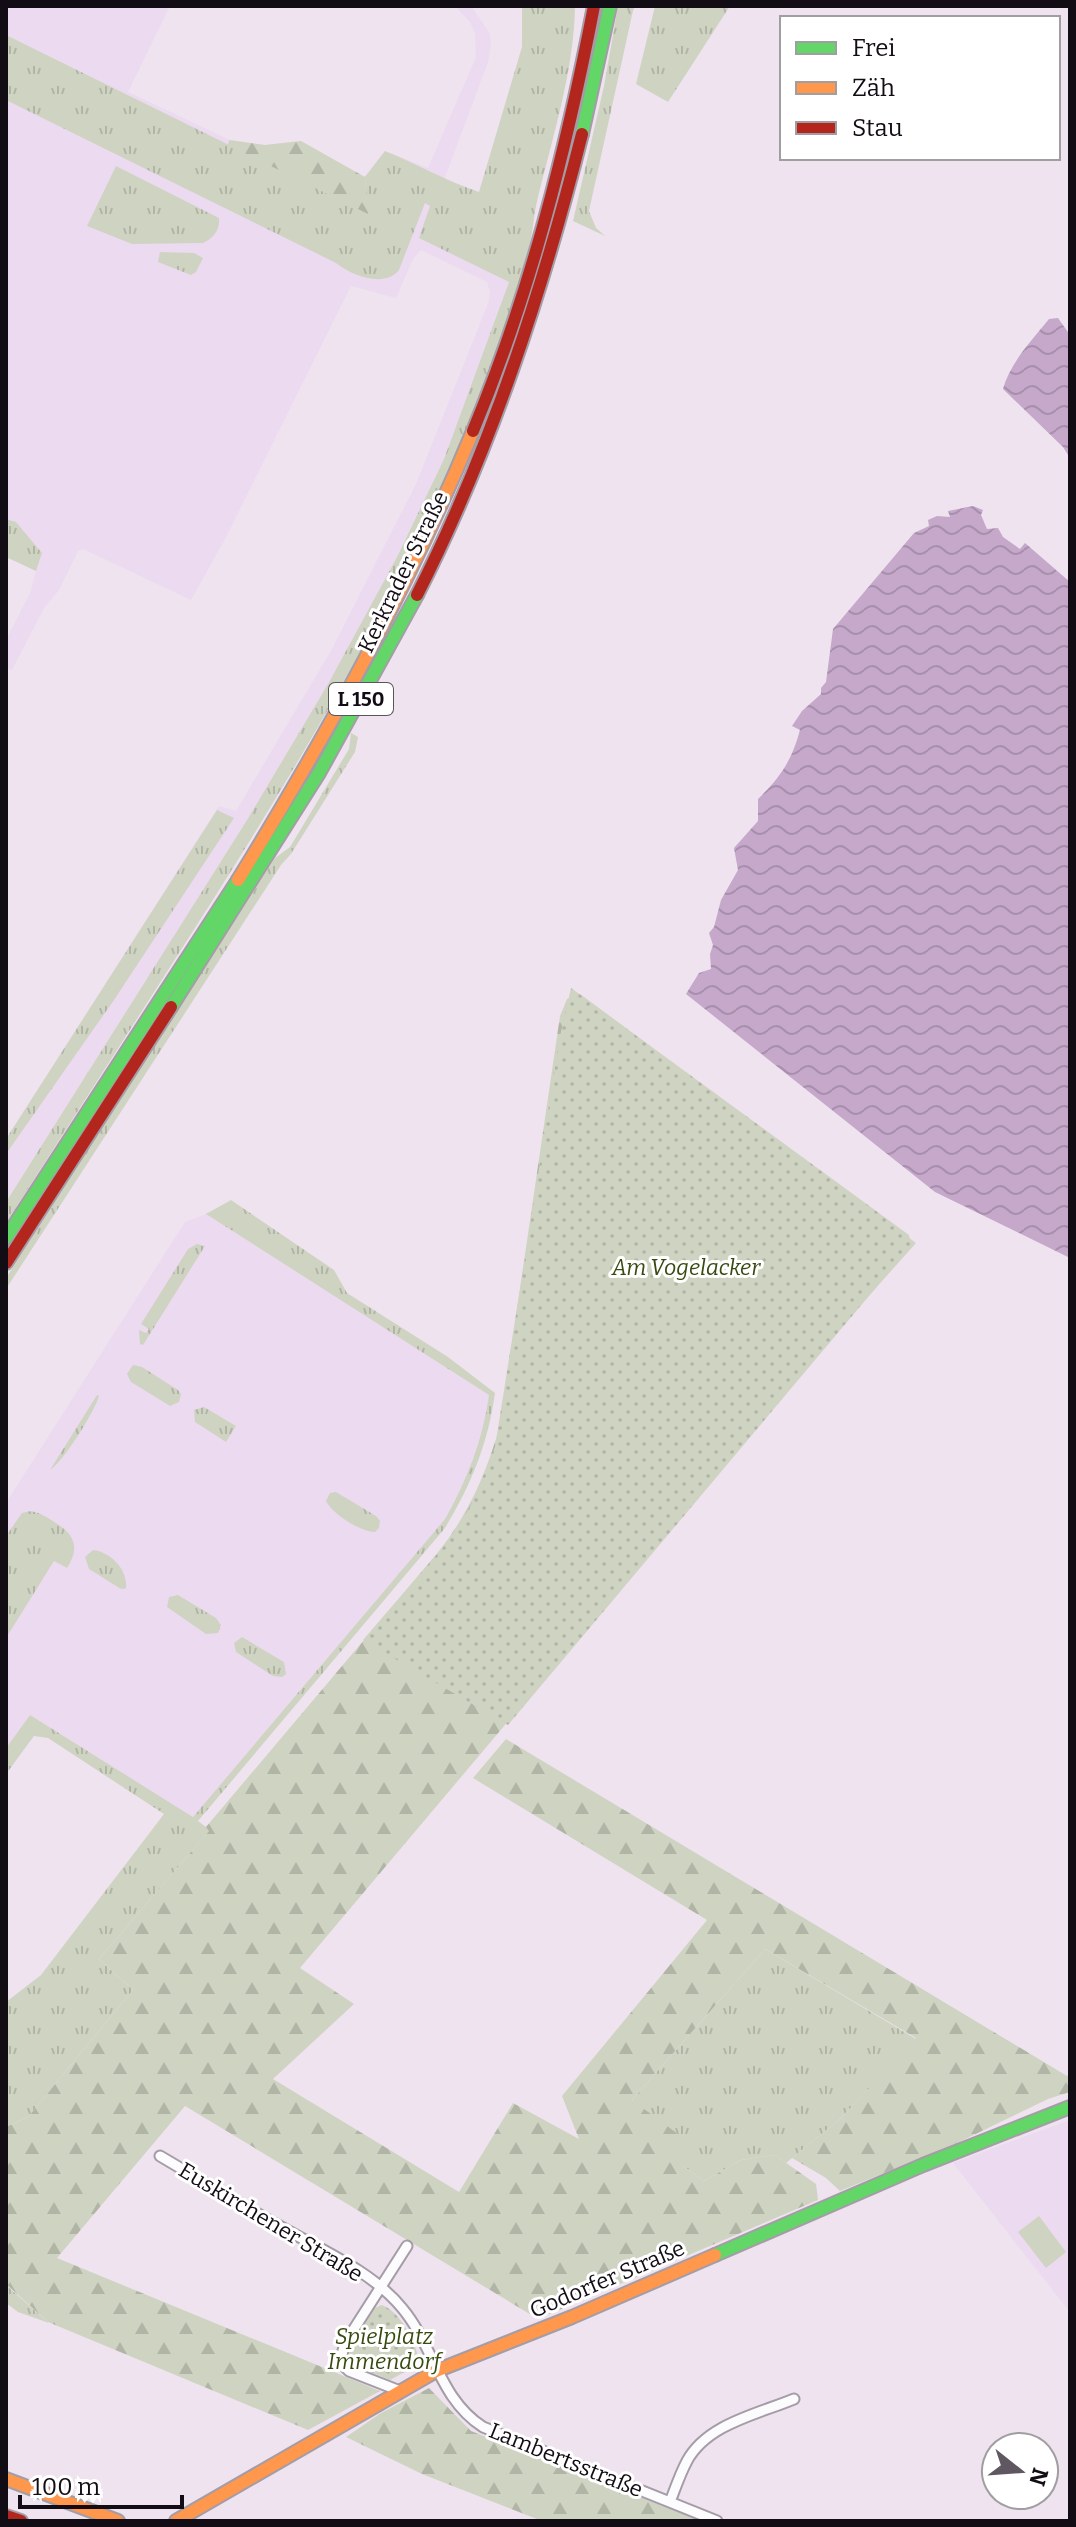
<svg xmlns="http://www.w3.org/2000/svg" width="1076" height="2527" viewBox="0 0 1076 2527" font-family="Bitter,serif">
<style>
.built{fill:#ecdaf0}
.grass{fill:url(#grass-tufts)}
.forest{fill:url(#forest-firs)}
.park{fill:url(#park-dots)}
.pitch{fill:#cfd4c2}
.water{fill:url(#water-waves)}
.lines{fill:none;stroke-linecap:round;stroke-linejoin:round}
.street-casing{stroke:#a49ca6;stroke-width:13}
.fast-casing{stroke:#a49ca6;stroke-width:16}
.slow-casing{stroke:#a49ca6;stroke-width:16}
.jam-casing{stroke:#a49ca6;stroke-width:16}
.street{stroke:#fcfbfd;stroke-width:9}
.fast{stroke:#63d668;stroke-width:12}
.slow{stroke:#ff974d;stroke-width:12}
.jam{stroke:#b3261e;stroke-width:12}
.labels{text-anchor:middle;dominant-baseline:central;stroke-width:6;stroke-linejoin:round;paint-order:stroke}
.shield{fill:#fff;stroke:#59555a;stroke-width:2}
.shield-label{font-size:20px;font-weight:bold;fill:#120c14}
.street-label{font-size:22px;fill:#120c14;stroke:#fff}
.park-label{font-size:22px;font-style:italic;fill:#374a10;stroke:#fff}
</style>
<defs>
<pattern id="grass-tufts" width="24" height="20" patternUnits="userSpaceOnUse" patternTransform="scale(2)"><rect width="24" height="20" fill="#cfd4c2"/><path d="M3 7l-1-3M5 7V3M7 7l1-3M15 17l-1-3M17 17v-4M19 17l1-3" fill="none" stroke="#b1b5a6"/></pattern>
<pattern id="forest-firs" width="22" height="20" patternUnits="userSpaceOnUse" patternTransform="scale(2)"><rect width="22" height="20" fill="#cfd4c2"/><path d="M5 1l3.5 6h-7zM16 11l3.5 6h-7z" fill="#b1b5a6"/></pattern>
<pattern id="park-dots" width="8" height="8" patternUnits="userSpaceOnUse" patternTransform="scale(2)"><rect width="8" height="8" fill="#cfd4c2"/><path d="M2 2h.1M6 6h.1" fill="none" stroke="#b1b5a6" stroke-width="1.8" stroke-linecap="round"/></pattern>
<pattern id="water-waves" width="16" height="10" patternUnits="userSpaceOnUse" patternTransform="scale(2)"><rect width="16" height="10" fill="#c5a8ca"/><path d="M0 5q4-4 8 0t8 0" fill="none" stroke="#a88fad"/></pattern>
</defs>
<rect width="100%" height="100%" fill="#eee3ef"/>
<path class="built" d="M6 6H170L128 92 230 140 265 145 301 141 364 177 385 151 428 168 476 57 475 33 470 22 455 6H471L489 32 491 43 488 62 444 180 479 192 522 47V6H530L502 278 509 282 444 459 397 557 328 684 247 820 6 1202V1139L219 806 236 811 332 649 416 484 489 301 490 291 487 282 421 250 413 259 396 298 351 286 225 539 191 600 83 549 78 551 59 590 44 608 12 670 6 668V640L30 593 36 571 6 557Z
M206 1214 489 1395 486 1417 469 1471 445 1519 193 1817 30 1715 6 1748V1503L185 1222Z
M1070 2120V2310L1069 2311 953 2163Z"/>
<path class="grass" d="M522 6H575C574 74 551 141 536 206 533 220 533 234 529 247 466 480 343 693 216 895 146 1005 76 1114 6 1223V1202L247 820 328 684 397 557 444 459 509 282 419 238 430 206 425 203 399 270C385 288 352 276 336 263L6 100V35L367 213 365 177 385 151C417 164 446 181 479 192L522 47Z
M618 6H634L589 211 596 228 605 236 573 221 604 86Z
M655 6H730L668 102 636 84Z
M116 166 219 218C220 230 214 238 203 243L132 244 87 226Z
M160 252 194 253 203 258 196 272 191 275 158 262Z
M6 519 16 522 42 553 36 571 6 557Z
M351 733 358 737 355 752 291 854 281 865 6 1289V1278L275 858 290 847 349 749Z
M217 810 234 818 114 1000 6 1154V1139Z
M231 1200 334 1270 347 1293 448 1357 495 1393C488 1444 471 1485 445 1528L198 1821 210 1830 99 1959 133 1990 28 2117 6 2127V2002L41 1975 164 1814 48 1738 34 1736 6 1774V1748L30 1715 193 1817 445 1519C467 1480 483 1439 489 1395L206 1214Z
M197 1244 205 1246 143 1345 140 1344 139 1330 146 1333 149 1329 141 1324 188 1249Z
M133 1365 142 1367 178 1390 181 1394 179 1402 170 1406 131 1382 127 1374Z
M97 1395 99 1396C94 1413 63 1462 50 1470Z
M204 1407 236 1426 226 1442 195 1422 194 1410Z
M336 1492 376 1516 380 1521 379 1528 375 1532C361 1532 332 1514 326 1501L330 1493Z
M31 1511C41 1513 48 1518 56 1523 75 1535 80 1548 67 1568L54 1561 6 1638V1536L22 1513Z
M93 1550C111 1552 128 1570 126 1588L121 1589 89 1569 85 1557Z
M178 1595 216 1618 221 1625 218 1633 206 1634 167 1607 169 1597Z
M242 1637 284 1662 286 1674 282 1677 273 1676 236 1652 234 1643Z
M765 1949 916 2039 840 2119 786 2163 775 2155 741 2160 704 2181 683 2166 632 2100Z
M6 2285 49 2323 18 2312 6 2303Z"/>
<path class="forest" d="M229 140 265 145 301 141 365 177 368 214 228 145Z
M580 994 916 1243 833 1336 300 1968 354 2004 273 2079 459 2192 513 2103 579 2139 562 2096 707 1920 473 1778 506 1739 1067 2076 1070 2074V2092L1048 2099 951 2146 840 2191 826 2178 792 2158 840 2119 916 2038 765 1949 632 2100 686 2140 683 2166 704 2181 741 2160 775 2155 816 2184 818 2200 538 2319 185 2106 57 2258 380 2391 308 2430 48 2322 6 2284V2127L28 2117 133 1990 99 1959 209 1831 206 1827 439 1551C469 1513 487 1472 500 1425L560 1016 567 999Z
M429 2388 471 2431 701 2521H542L422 2474 346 2437 381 2413Z"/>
<path class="park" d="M571 988 909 1235 911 1246 508 1725 363 1640 444 1546 470 1507 495 1447 560 1036Z
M381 2305C398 2309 415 2340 418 2357L410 2369 390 2380 356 2366 349 2355 350 2347 375 2308Z"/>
<path class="pitch" d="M1039 2216 1066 2252 1046 2268 1018 2232Z"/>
<path class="water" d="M1058 318 1070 335V458L1063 447 1003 389C1010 363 1032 340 1049 319Z
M973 506 983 510 981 515 987 529 998 528 1003 537 1020 549 1025 543 1070 582V1258L935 1192 686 994 699 973 711 969 710 954 713 945 709 933 714 927 721 900 738 870 734 848 758 821V799C780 778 792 760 800 730L792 726 802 711 821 694V688L826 682 833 629 914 533 929 526 928 520 937 516 950 517 948 511Z"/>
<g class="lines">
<g class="street-casing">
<path id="street" d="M160 2156C199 2179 237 2202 276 2224 317 2248 371 2270 402 2308 434 2346 439 2399 483 2427L717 2521
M400 2391 349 2371 340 2362 345 2343 407 2246
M670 2502C675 2489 680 2474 687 2461 707 2424 758 2414 794 2399"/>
</g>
<g class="fast-casing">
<path id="fast" d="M582 134 610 6
M171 1007 319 773 417 595
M6 1238 238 880
M715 2255 923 2165 1070 2107"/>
</g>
<g class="slow-casing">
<path id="slow" d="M238 880C327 735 408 588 473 431
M6 2479 118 2521
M176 2521 436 2371 572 2317 715 2255"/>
</g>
<g class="jam-casing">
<path id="jam" d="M473 431C530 294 566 151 594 6
M417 595C491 449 542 293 582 134
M6 1263 171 1007
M6 2516 21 2521"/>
</g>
<use href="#street" class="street"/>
<use href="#fast" class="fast"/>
<use href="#slow" class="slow"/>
<use href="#jam" class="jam"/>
</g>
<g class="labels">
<rect class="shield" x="329" y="683" width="64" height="32" rx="6"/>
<g class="shield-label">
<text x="361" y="699">L 150</text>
</g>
<g class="street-label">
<text transform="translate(403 572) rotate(-64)">Kerkrader Straße</text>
<text transform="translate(271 2222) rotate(31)">Euskirchener Straße</text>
<text transform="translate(607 2279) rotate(-23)">Godorfer Straße</text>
<text transform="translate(566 2460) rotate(22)">Lambertsstraße</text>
</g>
<g class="park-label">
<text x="686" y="1267">Am Vogelacker</text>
<text x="384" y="2336">Spielplatz<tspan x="384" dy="25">Immendorf</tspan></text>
</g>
</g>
<rect width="1076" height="2527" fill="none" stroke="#120c14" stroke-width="16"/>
<rect x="780" y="16" width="280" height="144" fill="#ffffff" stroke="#a09ea1" stroke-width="2"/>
<rect x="796" y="42" width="40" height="12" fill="#63d668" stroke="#a09ea1" stroke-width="2"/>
<text x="852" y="56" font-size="24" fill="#120c14">Frei</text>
<rect x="796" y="82" width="40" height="12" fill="#ff974d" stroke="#a09ea1" stroke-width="2"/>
<text x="852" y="96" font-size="24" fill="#120c14">Zäh</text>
<rect x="796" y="122" width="40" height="12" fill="#b3261e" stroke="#a09ea1" stroke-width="2"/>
<text x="852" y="136" font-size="24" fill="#120c14">Stau</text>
<g transform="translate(1020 2471) rotate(107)"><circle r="38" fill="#ffffff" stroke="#a09ea1" stroke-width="2"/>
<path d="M0-6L14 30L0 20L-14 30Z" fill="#5f5761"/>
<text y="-12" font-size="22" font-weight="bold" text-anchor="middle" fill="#120c14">N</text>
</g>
<path d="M20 2495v12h162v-12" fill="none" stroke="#120c14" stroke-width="4"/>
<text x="32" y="2495" font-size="24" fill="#120c14" stroke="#ffffff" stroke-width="6" paint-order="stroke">100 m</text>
</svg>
